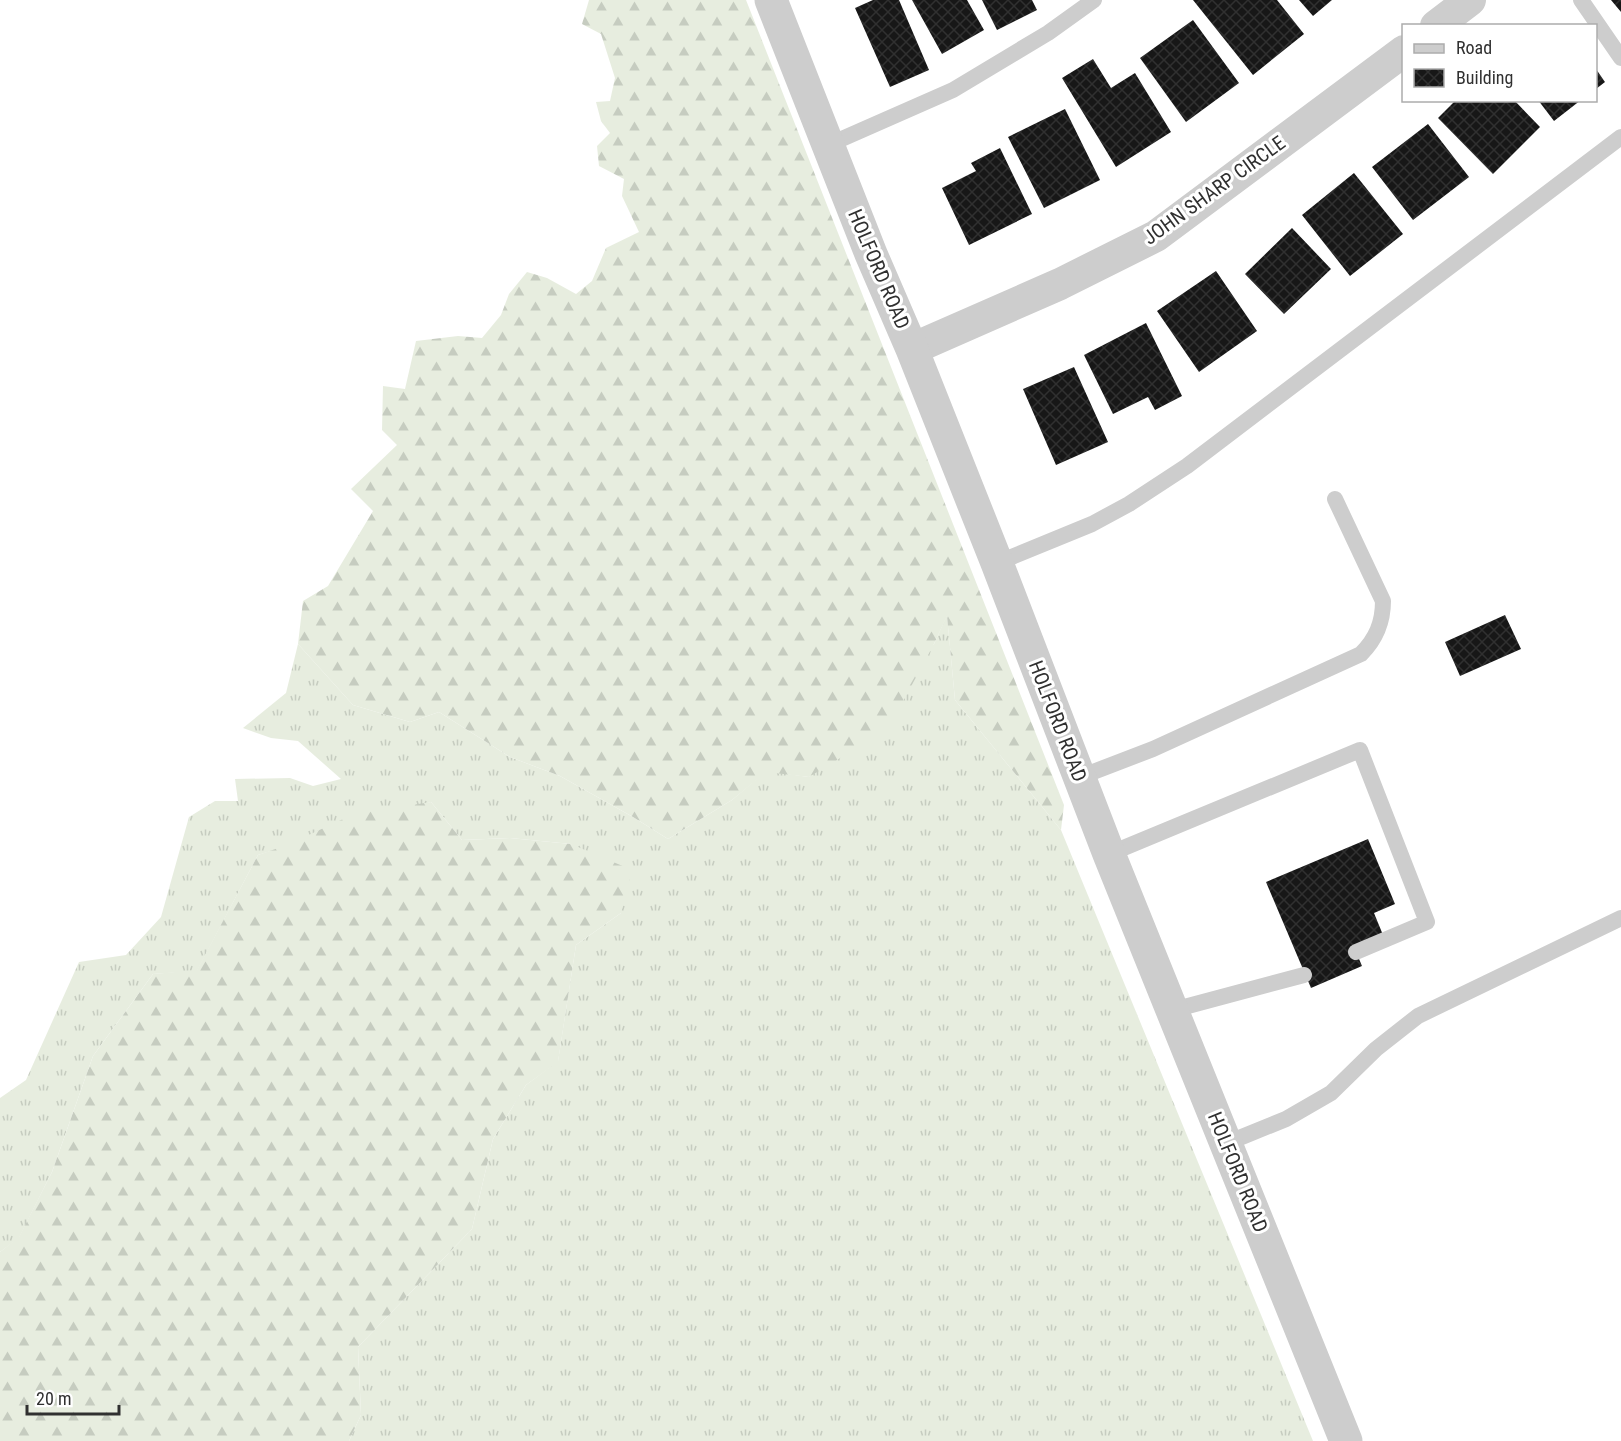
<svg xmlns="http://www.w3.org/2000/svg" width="1621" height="1441" viewBox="0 0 1621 1441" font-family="'Roboto Condensed',sans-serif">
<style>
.grass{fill:url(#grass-tufts)}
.forest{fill:url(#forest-firs)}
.building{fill:url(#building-cross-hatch)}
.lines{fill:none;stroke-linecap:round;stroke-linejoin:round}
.service{stroke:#cdcdcd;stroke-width:16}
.minor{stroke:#cdcdcd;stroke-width:32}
.tertiary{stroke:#cdcdcd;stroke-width:33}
.labels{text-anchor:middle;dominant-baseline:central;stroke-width:6;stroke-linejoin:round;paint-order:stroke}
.street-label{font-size:20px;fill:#303030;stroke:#fff}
</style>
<defs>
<pattern id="grass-tufts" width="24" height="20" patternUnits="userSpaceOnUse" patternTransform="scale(1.5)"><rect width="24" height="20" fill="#e7eddf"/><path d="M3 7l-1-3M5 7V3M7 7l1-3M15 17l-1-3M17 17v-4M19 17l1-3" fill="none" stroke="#c6ccc0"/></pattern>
<pattern id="forest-firs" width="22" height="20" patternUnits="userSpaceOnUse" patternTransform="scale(1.5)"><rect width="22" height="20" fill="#e7eddf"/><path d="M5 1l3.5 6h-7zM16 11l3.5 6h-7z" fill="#c6ccc0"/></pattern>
<pattern id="building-cross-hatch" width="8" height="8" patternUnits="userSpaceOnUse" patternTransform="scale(1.5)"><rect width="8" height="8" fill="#171717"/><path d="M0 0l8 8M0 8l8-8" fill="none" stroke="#303030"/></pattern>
</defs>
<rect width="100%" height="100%" fill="#fff"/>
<path class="grass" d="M947 615 955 700 1061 830 1313 1441H349L361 1415 358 1347 472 1229 493 1139 526 1085 558 1061 576 945 621 913 571 844 510 838 462 840 431 802 258 855 197 971 153 974 93 1056 52 1172 19 1238 0 1252V1098L26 1080 79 962 126 955 161 917 189 817 215 801H238L235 779 290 778 313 786 341 779 298 741 271 738 243 728 286 693 298 644 353 705 410 722 439 712 510 757 560 776 633 817 668 839 732 800 766 771 809 777 934 644Z"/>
<path class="forest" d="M589 0H746L1064 805 1061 830 955 700 947 616 934 644 888 729 809 777 766 772 732 800 668 839 633 817 560 776 510 757 439 712 410 722 353 705 298 644 303 601 328 586 373 511 351 489 397 445 382 430 383 386 405 389 416 341 458 336 482 338 501 315 509 294 527 272 547 278 576 294 592 281 606 248 639 232 622 196 624 179 599 166 597 146 610 133 601 121 596 102 610 101 615 78 601 34 582 24Z
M431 802 462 840 510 838 571 844 632 870 621 913 576 945 558 1062 526 1085 493 1139 472 1229 358 1347 361 1415 349 1441H0V1252L19 1237 52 1172 93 1056 153 974 197 970 258 855 287 845 354 814Z"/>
<path class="building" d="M873 0H899L929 70 890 87 855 8Z
M912 0H967L984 30 942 54Z
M982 0H1032L1037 10 997 30Z
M1193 0H1277L1304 34 1253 75Z
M1299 0H1332L1313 16Z
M1611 0H1621V12Z
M1193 20 1239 83 1186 122 1140 58Z
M1093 59 1111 88 1135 73 1171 132 1116 167 1062 78Z
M1596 69 1605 82 1596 89Z
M1456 100H1514L1540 127 1493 174 1438 118Z
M1538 100H1581L1554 121Z
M1065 109 1100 180 1044 208 1008 137Z
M1428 124 1469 177 1413 220 1372 167Z
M1000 148 1032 214 969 245 942 188 976 171 971 163Z
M1354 173 1403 234 1350 276 1302 215Z
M1292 228 1331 269 1284 314 1245 274Z
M1216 271 1257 331 1199 372 1157 311Z
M1146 323 1182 396 1155 410 1148 397 1113 414 1084 355Z
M1074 367 1108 442 1056 465 1023 389Z
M1505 615 1521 649 1460 676 1445 642Z
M1368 839 1395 904 1374 913 1383 935 1354 947 1362 966 1311 988 1266 882Z"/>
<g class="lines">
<path class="service" d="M1581 0 1621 58
M828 145 953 90 1048 33 1094 0
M997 563 1092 524 1129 504 1187 466 1621 137
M1080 777 1153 749 1361 654C1376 639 1383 623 1383 601L1335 499
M1109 854 1360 750 1427 922 1356 952
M1173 1010 1304 975
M1227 1143 1286 1119 1331 1093 1376 1049 1418 1016 1621 918"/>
<path class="minor" d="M1436 26 1470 0
M912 349 1060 284 1156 236 1404 51"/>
<path class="tertiary" d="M771 0 871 254 912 349 997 563 1109 854 1346 1441"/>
</g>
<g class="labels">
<g class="street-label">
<text transform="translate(1214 190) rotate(-36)">JOHN SHARP CIRCLE</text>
<text transform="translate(879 269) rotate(67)">HOLFORD ROAD</text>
<text transform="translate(1058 721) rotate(69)">HOLFORD ROAD</text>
<text transform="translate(1238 1172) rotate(68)">HOLFORD ROAD</text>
</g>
</g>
<rect x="1402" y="24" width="195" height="78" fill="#ffffff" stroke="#acacac" stroke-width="1.5"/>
<rect x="1414" y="44" width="30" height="9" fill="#cdcdcd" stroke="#acacac" stroke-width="1.5"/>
<text x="1456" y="54" font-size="18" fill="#303030">Road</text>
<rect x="1414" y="69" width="30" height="18" fill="url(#building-cross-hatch)" stroke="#acacac" stroke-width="1.5"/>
<text x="1456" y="84" font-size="18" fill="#303030">Building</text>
<path d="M27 1405v9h92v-9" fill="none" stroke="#303030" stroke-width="3"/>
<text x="36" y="1405" font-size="18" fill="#303030" stroke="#ffffff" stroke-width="4.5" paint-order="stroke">20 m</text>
</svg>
